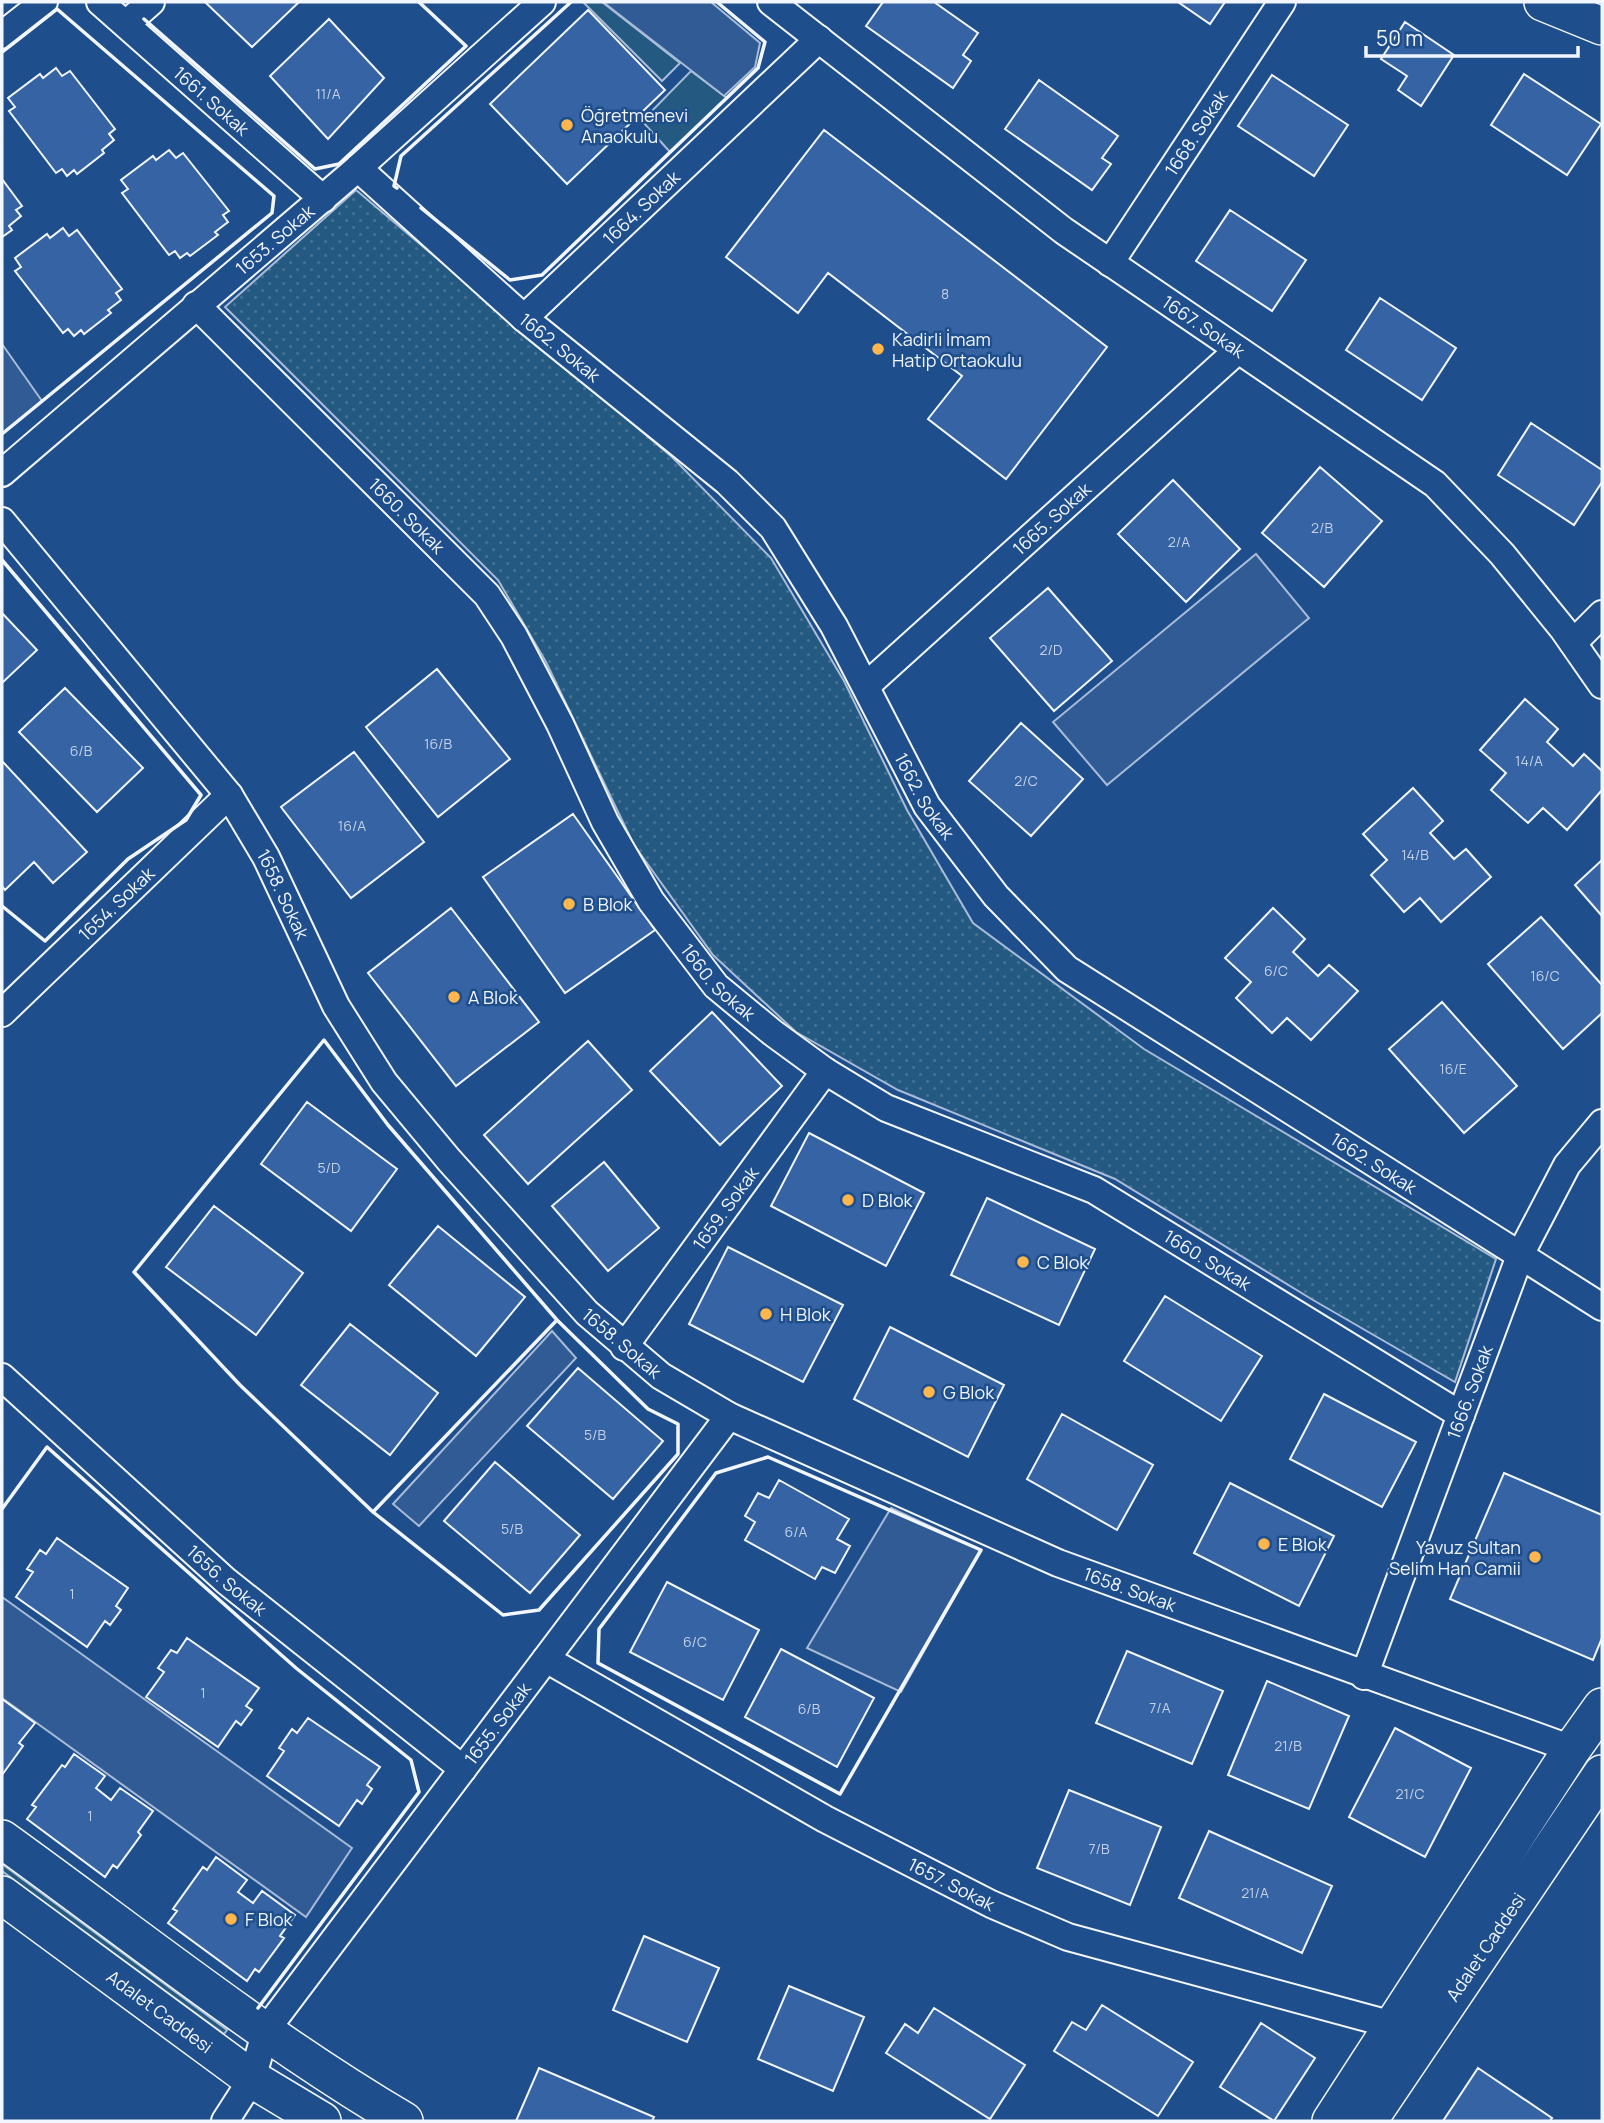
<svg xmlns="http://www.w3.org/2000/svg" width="1604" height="2123" viewBox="0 0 1604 2123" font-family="Manrope,sans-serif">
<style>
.grass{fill:#245a82;stroke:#a8bbd7;stroke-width:2}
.park{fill:url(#park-dots);stroke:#a8bbd7;stroke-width:2}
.parking{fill:#305b95;stroke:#a8bbd7;stroke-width:2}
.building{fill:#3563a3;stroke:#f2f6ff;stroke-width:2}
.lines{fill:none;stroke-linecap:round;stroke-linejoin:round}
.street-casing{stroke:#f2f6ff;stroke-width:30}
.secondary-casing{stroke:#f2f6ff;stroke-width:40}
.street{stroke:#1f4e8c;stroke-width:26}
.secondary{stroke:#1f4e8c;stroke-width:37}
.wall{stroke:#f2f6ff;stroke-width:3.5}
.poi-dot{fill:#ffb74d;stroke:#1f4e8c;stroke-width:2.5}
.labels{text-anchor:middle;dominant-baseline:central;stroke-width:5;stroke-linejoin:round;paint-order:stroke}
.number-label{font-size:14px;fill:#c3d1e8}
.street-label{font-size:18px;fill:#f2f6ff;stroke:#1f4e8c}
.poi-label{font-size:18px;fill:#f2f6ff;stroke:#1f4e8c;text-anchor:start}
</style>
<defs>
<pattern id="park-dots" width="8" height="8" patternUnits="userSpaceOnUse" patternTransform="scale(1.75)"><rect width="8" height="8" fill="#245a82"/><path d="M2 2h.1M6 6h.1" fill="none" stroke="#447295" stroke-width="1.8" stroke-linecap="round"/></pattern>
</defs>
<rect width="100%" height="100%" fill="#1f4e8c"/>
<path class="grass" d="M583 2H602L680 63 662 81Z
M691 71 727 98 670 152 642 121Z
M2 1864 227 2030 224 2034 2 1871Z"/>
<path class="park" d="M356 190 672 457 771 558 844 681 907 810 973 923 1144 1049 1496 1259 1455 1382 1313 1300 1115 1179 898 1090 796 1032 713 955 634 845 546 662 498 580 225 307Z"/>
<path class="parking" d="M603 2H711L760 43 755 67 724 96Z
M2 344 42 401 2 434Z
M1256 554 1309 618 1107 785 1053 722Z
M552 1331 576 1358 419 1526 393 1504Z
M891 1508 981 1550 901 1692 807 1648Z
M2 1597 352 1848 306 1917 2 1698Z"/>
<path class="building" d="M205 2H299L252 47Z
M883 2H934L978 33 963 55 971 61 953 88 866 26Z
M1178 2H1225L1210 24Z
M588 10 665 90 567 184 490 104Z
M329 19 384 78 328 139 270 76Z
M1405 22 1454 55 1421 106 1398 90 1407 76 1381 59Z
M56 68 62 76 70 71 115 129 109 134 114 140 102 150 104 153 77 174 74 170 67 176 62 169 56 173 9 111 15 107 8 98 40 74 43 78Z
M1524 74 1601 124 1567 175 1491 125Z
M1272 75 1348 125 1314 176 1238 126Z
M1039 80 1118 136 1102 158 1111 164 1092 190 1005 129Z
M824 130 1107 347 1006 479 928 419 962 376 828 273 798 313 726 257Z
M169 150 176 158 183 153 229 211 223 215 228 222 215 232 218 235 190 256 187 253 180 258 175 251 169 255 122 193 128 189 121 180 153 156 156 160Z
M2 179 22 206 16 210 21 216 9 226 12 230 2 237Z
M1230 210 1306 260 1272 311 1196 261Z
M63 228 69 236 77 230 122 289 116 293 121 300 108 310 111 313 84 334 81 330 74 336 68 329 63 333 15 271 21 267 15 258 47 234 50 238Z
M1380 298 1456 348 1422 400 1346 350Z
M1531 423 1602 470V482L1574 525 1498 475Z
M1320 467 1382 521 1324 587 1262 533Z
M1173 480 1240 549 1186 602 1118 534Z
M1048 588 1112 661 1054 711 990 638Z
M2 613 37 650 2 683Z
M437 669 510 759 438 817 366 727Z
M65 688 143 768 97 812 19 732Z
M1525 699 1558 729 1547 742 1573 766 1584 754 1602 771V790L1567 830 1543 808 1528 823 1491 790 1506 773 1480 750Z
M1021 723 1083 779 1031 836 969 781Z
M354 752 424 842 351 898 281 807Z
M2 761 87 852 53 883 34 862 5 890 2 886Z
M1413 788 1443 821 1430 833 1454 859 1466 849 1491 877 1441 922 1420 898 1404 912 1371 875 1387 860 1363 834Z
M573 814 655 930 565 993 483 877Z
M1602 860V916L1575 885Z
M451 908 539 1022 456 1086 368 973Z
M1273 908 1305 939 1293 952 1318 976 1329 965 1358 991 1311 1040 1287 1018 1272 1033 1236 998 1251 982 1225 958Z
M1541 917 1602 985V1013L1563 1049 1488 964Z
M1442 1002 1517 1086 1464 1133 1389 1049Z
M712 1012 782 1086 720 1145 650 1071Z
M588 1041 632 1090 528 1184 484 1135Z
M307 1102 397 1169 351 1231 261 1164Z
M809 1133 924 1193 886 1266 771 1206Z
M604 1162 659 1228 608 1271 552 1206Z
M987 1198 1095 1249 1059 1325 951 1275Z
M214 1206 303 1273 256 1335 166 1267Z
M438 1226 525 1297 476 1356 389 1285Z
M728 1247 843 1305 803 1382 689 1324Z
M1165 1296 1262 1356 1221 1421 1124 1361Z
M350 1324 438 1393 390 1455 301 1385Z
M890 1327 1004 1385 968 1457 854 1399Z
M578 1368 663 1441 613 1499 527 1426Z
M1324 1394 1416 1442 1382 1507 1290 1459Z
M1062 1414 1153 1465 1117 1530 1027 1479Z
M495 1462 580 1535 530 1593 444 1521Z
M1504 1473 1602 1515V1638L1593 1660 1450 1599Z
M779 1480 849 1519 837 1539 850 1546 835 1573 822 1567 815 1579 745 1540 755 1522 745 1516 758 1493 769 1498Z
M1230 1483 1334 1536 1299 1606 1194 1553Z
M57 1538 128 1588 116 1606 121 1610 110 1625 105 1621 87 1647 16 1597 33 1572 27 1569 40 1550 46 1554Z
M667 1582 759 1630 723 1700 630 1652Z
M187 1638 259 1688 246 1706 252 1710 241 1725 236 1721 218 1747 146 1697 164 1672 158 1668 171 1650 177 1653Z
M781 1649 874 1698 837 1767 745 1717Z
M1127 1651 1223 1691 1192 1764 1096 1723Z
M1267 1681 1349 1716 1309 1809 1228 1775Z
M2 1699 35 1723 19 1743 23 1746 2 1775Z
M308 1718 380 1767 367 1785 372 1789 362 1804 357 1800 339 1826 267 1776 284 1751 279 1748 292 1729 297 1733Z
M1395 1728 1471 1768 1425 1857 1349 1817Z
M74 1754 105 1776 96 1788 111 1800 120 1788 153 1811 138 1832 141 1835 117 1868 113 1865 105 1877 27 1819 36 1807 32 1805 62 1765 65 1767Z
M1069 1790 1161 1827 1130 1905 1037 1868Z
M1209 1831 1332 1886 1302 1953 1179 1898Z
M216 1857 247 1880 238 1892 253 1903 262 1891 295 1915 280 1936 284 1938 259 1972 255 1969 247 1981 168 1923 177 1911 173 1909 203 1867 207 1870Z
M644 1936 719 1968 687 2042 613 2010Z
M789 1986 864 2017 833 2091 758 2059Z
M1102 2005 1193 2062 1158 2116 1054 2051 1072 2022 1086 2030Z
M934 2008 1025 2065 990 2119 886 2053 905 2024 918 2033Z
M1261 2023 1315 2058 1274 2121 1220 2087Z
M539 2068 654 2117 652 2121H516Z
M1478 2068 1552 2118 1550 2121H1443Z"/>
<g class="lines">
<g class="street-casing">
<g id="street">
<path id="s1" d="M100 2 323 199"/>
<path id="s2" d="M771 2 1064 231 1435 484 1502 554 1563 629 1602 685"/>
<path d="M126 24 151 2"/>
<path d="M2 35 44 2"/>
<path id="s3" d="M358 168 524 318 727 482 773 528 834 626 927 806 996 896 1067 969 1602 1307"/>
<path id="s4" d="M1110 263 1282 2"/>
<path id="s5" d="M196 305 487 595 514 636 560 724 605 822 651 901 716 986 773 1033 825 1071 886 1108 1094 1190 1461 1415"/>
<path id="s6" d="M524 318 819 39"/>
<path id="s7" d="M2 473 358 168 542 2"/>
<path id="s8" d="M2 521 229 795 266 857 336 1006 384 1082 449 1160 587 1313 661 1376 729 1416 1058 1563 1572 1749"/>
<path d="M1573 643 1602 614"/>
<path id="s9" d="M866 686 1238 350"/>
<path id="s10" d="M2 1013 229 795"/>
<path id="s11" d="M624 1347 825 1071"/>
<path id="s12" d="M2 1377 226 1581 463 1769"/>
<path id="s13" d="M546 1659 825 1819 991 1904 1068 1937 1393 2025"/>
<path id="s14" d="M1364 1676 1521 1253 1567 1165 1602 1123"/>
<path id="s15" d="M225 2121 252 2079 266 2030 729 1416"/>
</g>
</g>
<g class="secondary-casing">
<g id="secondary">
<path d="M1543 2 1602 26"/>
<path d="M2 1839C134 1934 263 2038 404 2121"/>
<path id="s16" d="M2 1895 252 2079 322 2121"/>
<path d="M1331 2121 1572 1749 1602 1707"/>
<path id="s17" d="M1368 2121 1602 1774"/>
</g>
</g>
<use href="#street" class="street"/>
<use href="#secondary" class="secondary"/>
<path class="wall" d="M144 19 315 169 339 164 466 46 419 2
M2 52 57 9 274 196 272 213 2 434
M397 188 394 186 401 156 571 2
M421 208 510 280 542 275 758 68 765 42 717 2
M2 560 201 795 186 820 128 859 45 941 2 906
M324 1040 388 1125 557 1320 373 1512 240 1385 134 1272Z
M557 1320 648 1409 678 1424V1454L539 1610 503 1615 373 1512Z
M768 1457 981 1550 840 1794 598 1663 599 1629 716 1473Z
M2 1509 47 1447 296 1668 411 1760 419 1792 258 2008"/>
</g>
<g class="poi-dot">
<circle cx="567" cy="125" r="7"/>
<circle cx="878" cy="349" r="7"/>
<circle cx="569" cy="904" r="7"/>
<circle cx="454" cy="997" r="7"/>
<circle cx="848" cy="1200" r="7"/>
<circle cx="1023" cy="1262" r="7"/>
<circle cx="766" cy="1314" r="7"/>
<circle cx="929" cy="1392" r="7"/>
<circle cx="1264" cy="1544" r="7"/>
<circle cx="1535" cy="1557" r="7"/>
<circle cx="231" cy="1919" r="7"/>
</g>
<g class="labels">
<g class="number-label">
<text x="328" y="93">11/A</text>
<text x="945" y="293">8</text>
<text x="1322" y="527">2/B</text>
<text x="1179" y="541">2/A</text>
<text x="1051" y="649">2/D</text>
<text x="438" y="743">16/B</text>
<text x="81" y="750">6/B</text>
<text x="1529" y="760">14/A</text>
<text x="1026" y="780">2/C</text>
<text x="352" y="825">16/A</text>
<text x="1415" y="854">14/B</text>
<text x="1276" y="970">6/C</text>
<text x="1545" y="975">16/C</text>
<text x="1453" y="1068">16/E</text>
<text x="329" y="1167">5/D</text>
<text x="595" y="1434">5/B</text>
<text x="512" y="1528">5/B</text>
<text x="796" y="1531">6/A</text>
<text x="72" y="1593">1</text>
<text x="695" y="1641">6/C</text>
<text x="203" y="1692">1</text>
<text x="1160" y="1707">7/A</text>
<text x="809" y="1708">6/B</text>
<text x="1288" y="1745">21/B</text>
<text x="1410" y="1793">21/C</text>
<text x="90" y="1815">1</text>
<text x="1099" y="1848">7/B</text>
<text x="1255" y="1892">21/A</text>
</g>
<g class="street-label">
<text stroke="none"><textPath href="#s1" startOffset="149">1661. Sokak</textPath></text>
<text stroke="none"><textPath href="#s4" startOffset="156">1668. Sokak</textPath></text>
<text stroke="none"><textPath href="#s6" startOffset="161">1664. Sokak</textPath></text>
<text stroke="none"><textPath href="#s7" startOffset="359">1653. Sokak</textPath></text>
<text stroke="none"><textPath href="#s2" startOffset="541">1667. Sokak</textPath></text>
<text stroke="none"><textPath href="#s3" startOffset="270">1662. Sokak</textPath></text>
<text stroke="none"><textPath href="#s5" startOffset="298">1660. Sokak</textPath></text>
<text stroke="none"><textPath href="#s9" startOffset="250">1665. Sokak</textPath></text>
<text stroke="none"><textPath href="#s3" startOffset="858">1662. Sokak</textPath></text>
<text stroke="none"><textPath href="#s8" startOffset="469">1658. Sokak</textPath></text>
<text stroke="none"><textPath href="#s10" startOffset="158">1654. Sokak</textPath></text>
<text stroke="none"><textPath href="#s5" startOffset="864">1660. Sokak</textPath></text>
<text stroke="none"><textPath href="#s3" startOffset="1446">1662. Sokak</textPath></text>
<text stroke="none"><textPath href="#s11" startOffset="172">1659. Sokak</textPath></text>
<text stroke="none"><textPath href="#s5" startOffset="1432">1660. Sokak</textPath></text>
<text stroke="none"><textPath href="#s8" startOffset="1036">1658. Sokak</textPath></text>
<text stroke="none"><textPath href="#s14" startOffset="303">1666. Sokak</textPath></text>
<text stroke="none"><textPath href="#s12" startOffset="303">1656. Sokak</textPath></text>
<text stroke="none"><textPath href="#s8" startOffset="1603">1658. Sokak</textPath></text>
<text stroke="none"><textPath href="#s15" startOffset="485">1655. Sokak</textPath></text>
<text stroke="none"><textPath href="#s13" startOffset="464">1657. Sokak</textPath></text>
<text stroke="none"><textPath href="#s17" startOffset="210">Adalet Caddesi</textPath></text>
<text stroke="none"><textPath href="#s16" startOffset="196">Adalet Caddesi</textPath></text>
</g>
<g class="poi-label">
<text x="581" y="115">Öğretmenevi<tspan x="581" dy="21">Anaokulu</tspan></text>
<text x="892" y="339">Kadirli İmam<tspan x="892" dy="21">Hatip Ortaokulu</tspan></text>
<text x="583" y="904">B Blok</text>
<text x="468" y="997">A Blok</text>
<text x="862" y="1200">D Blok</text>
<text x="1037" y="1262">C Blok</text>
<text x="780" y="1314">H Blok</text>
<text x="943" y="1392">G Blok</text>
<text x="1278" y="1544">E Blok</text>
<text x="1521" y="1547" text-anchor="end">Yavuz Sultan<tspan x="1521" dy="21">Selim Han Camii</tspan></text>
<text x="245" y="1919">F Blok</text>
</g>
</g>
<rect width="1604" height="2123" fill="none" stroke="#f2f6ff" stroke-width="7"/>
<path d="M1366 46v10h212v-10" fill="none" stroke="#f2f6ff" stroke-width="3.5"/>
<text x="1376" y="46" font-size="21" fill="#f2f6ff" stroke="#1f4e8c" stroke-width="5" paint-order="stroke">50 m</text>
</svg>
